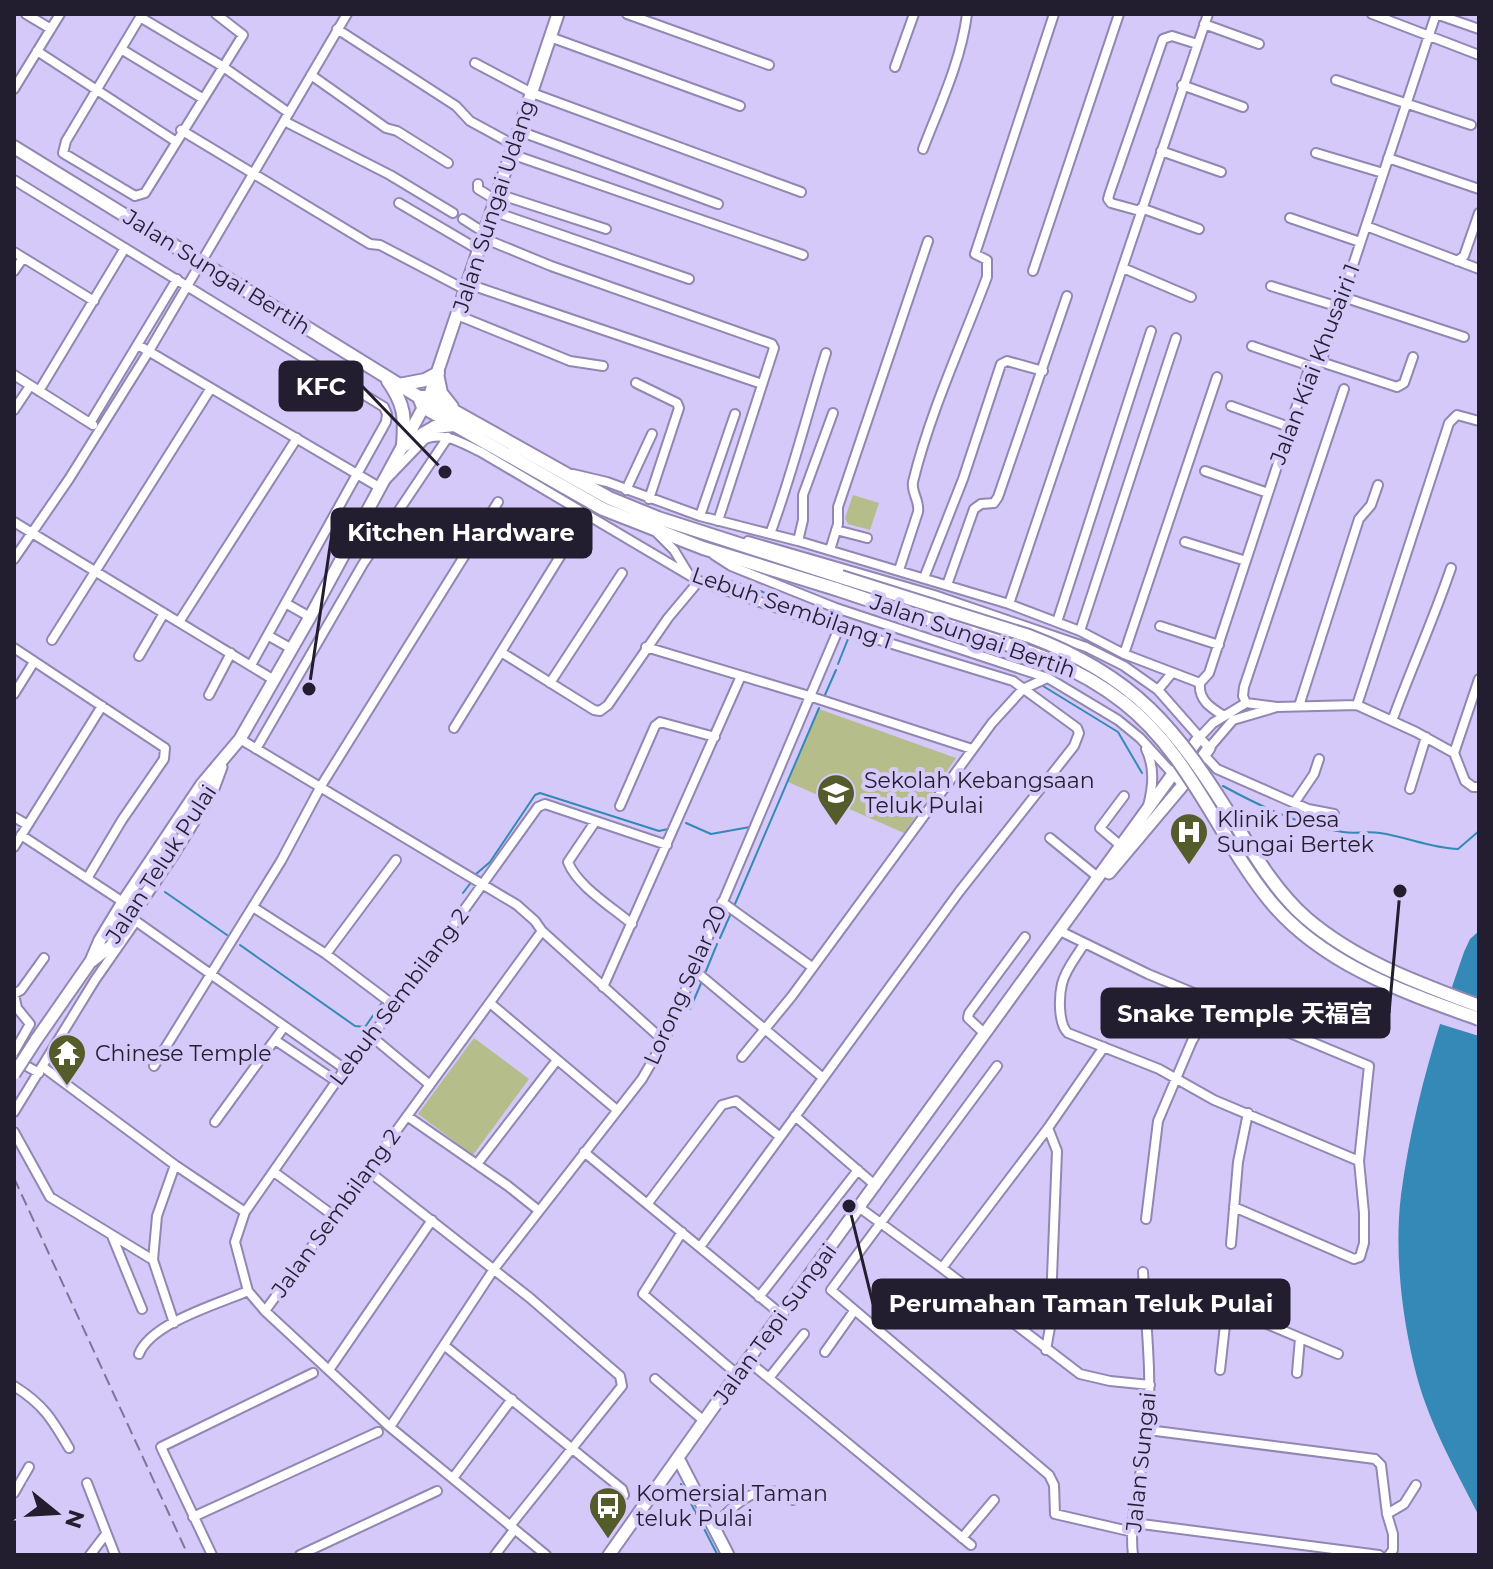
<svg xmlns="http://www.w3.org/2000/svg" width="1493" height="1569" viewBox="0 0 1493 1569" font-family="Montserrat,'Noto Sans SC',sans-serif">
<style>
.green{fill:#b5be8a}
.water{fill:#3489b7}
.pier{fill:#d5c9f9}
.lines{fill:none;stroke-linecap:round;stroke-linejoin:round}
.stream{stroke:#3489b7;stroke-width:2}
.street-casing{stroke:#9286b3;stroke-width:12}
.secondary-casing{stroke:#9286b3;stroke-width:15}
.primary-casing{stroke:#9286b3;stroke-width:16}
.street{stroke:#fff;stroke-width:8}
.secondary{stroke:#fff;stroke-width:11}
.primary{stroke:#fff;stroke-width:12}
.rail{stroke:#7e7596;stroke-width:2;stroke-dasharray:12 6;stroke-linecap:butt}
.secondary-bridge-casing{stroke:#9286b3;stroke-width:15;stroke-linecap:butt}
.primary-bridge-casing{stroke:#9286b3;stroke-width:16;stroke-linecap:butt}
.secondary-bridge{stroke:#fff;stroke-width:11}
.primary-bridge{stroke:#fff;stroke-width:12}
.labels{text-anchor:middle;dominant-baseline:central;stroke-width:8;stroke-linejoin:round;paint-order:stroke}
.street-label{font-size:22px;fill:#231e2f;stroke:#d5c9f9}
.poi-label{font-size:22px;fill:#231e2f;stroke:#d5c9f9;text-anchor:start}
.leader{fill:none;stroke:#231e2f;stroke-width:3}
.callout-dot{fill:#231e2f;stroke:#d5c9f9;stroke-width:3}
.callout{fill:#231e2f;stroke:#231e2f;stroke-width:3}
.callout-label{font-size:24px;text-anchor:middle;font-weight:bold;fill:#fff}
</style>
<rect width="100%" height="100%" fill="#d5c9f9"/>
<path class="green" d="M853 495 879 503 870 530 848 524 845 518Z
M819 709 956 758 904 833 788 782Z
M474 1038 529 1079 473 1155 418 1114Z"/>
<path class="water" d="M1479 931V1516C1456 1471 1430 1425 1417 1377 1402 1320 1394 1253 1401 1195 1412 1112 1436 1031 1464 952L1470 939Z"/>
<path class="pier" d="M1448 986 1479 998V1036L1437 1023Z"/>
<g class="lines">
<path class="stream" d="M712 574 856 625
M838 664 848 639
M1043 686 1118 732 1142 773
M824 697 836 670
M1223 786C1260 806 1301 826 1343 832 1355 834 1368 831 1380 833 1407 837 1431 848 1458 849L1479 831
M686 823 711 834 750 827
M476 874 490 862 535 795 540 793 659 831 668 829
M165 892 227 935
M463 893 472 881
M735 904 819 708
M720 938 731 913
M240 945 355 1026 365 1027 381 1004
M706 971 717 944
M690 1009 702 981
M681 1484 717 1554"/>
<g class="street-casing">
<path id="street" d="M26 14 51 29
M142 14 66 141 63 153 135 196 145 193 243 35 216 14
M627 14 769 65
M1372 14 1479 55
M140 17 222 66 289 113
M1204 24 1259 44
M337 29 456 106 470 121 514 145
M550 37 740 106
M121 49 202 98
M37 51 175 141
M475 63 532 93 801 192
M895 67 914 14
M311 75 386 128 397 131 448 163
M1336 80 1471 125
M1182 85 1243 107
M14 89 60 14
M284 121 390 175 453 213
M181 130 370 244 380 245 466 290
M519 131 718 204
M923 149C940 105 961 61 967 14
M1161 151 1221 172
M1316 153 1383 173
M511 154 803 255
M1388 158 1479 189
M14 180 384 407 387 414 386 422 251 665
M478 184V189L496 200
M498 194 606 229
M399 203 479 250
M1141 208 1199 229
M492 211 689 279
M1140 211 1111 203 1108 199 1110 192 1163 39 1172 36 1197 44
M1290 218 1360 242
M463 219 485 233
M1366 226 1479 269
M483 238 551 266 772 344 774 348 718 521
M14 252 94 301
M1457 261 1464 256 1479 213
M1123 268 1191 297
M14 271 23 258
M1033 271 1119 14
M468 284 762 384
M1271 286 1339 307
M1343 297 1464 337
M457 315 570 361 603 366
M138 345 379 487 425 439C445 431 463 444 481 452L699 581 804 617 1013 681 1077 728 1079 733 1074 746 959 892 700 1247
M1252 346 1310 366
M1321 362 1397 387 1404 383 1413 357
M14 375 93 425
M636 383 677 403 679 408 649 499
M39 391 125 248
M1231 406 1289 427
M14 410 30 386
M90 423 177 279
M1205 471 1268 493
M573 474 607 482 700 516 798 541 1009 604 1080 631 1124 654 1200 683 1209 673 1310 366 1321 362 1436 14 1479 29
M626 490 652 434
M700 516 735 414
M14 522 274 680
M836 530 867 538
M657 533 674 550 688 573
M770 534C792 475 807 414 826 353
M748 541 934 595 1086 647 1124 666 1158 690 1209 748 1233 720 1277 707
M798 541 803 520V495L833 413
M1185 542 1246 561
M830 550 838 524V507L928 241
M714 555 731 566 836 608 1048 678 1118 720 1140 738 1183 785
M14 559 69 479 149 351 347 14
M899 570 918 512C920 501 911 492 913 482 930 412 962 344 987 277V260L975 254 1054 14
M924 578 963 479 1001 364 1007 361 1043 371
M947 585 974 509 981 504 994 503 998 497 1067 296
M287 604 310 617
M1009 604 1208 14
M179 622 297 438
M1057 622 1151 331
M1160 626 1219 645
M1080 631 1176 338
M269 636 292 649
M52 640 211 388
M646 647 809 696 972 749
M14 648 165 748 164 759 122 820 88 877
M501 652 594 710 600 711 608 705 668 618 699 581
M1124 654 1217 377
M139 656 164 613
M550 683 622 573
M1200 683C1198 700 1211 708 1224 716
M1158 690 1172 673
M14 694 34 662
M209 695 231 653
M1246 703 1243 696 1244 687 1344 389
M1357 705 1449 423 1457 415 1479 421
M1299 706 1359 519 1371 505 1378 485
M1392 721C1411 669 1433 621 1451 568
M454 728 569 542
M1199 738 1213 723 1246 703 1277 707 1357 705 1416 732 1454 753 1465 781 1473 787H1479
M240 739 517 905 535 921 542 931 664 1041
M256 749 363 564 448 437
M1146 749C1155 768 1153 786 1148 806
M1454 753 1479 679
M1204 755 1217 769 1308 809 1334 814
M1410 789 1426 737
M1295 802 1314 774 1319 759
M620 806 655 726 660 722 715 737
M14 817 26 824
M595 822 568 862C577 886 612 907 632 924
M21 835 123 902
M1050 838 1099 878
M1121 846 1100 828 1124 796
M14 847 102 706
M722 902 812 967
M253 907 326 954 395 1006
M130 917 345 1069
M1060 931 1148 974 1369 1066 1359 1161 1364 1213V1243L1360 1257 1354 1259 1234 1207
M1084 944C1077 956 1065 970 1062 984 1059 996 1058 1024 1068 1033L1159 1069 1214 1100 1359 1161
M326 954 396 860
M693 969 822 1077
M603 987 741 676
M14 994 21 990 44 958
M490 1003 617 1110
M985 1034 968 1018 969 1013 1025 937
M371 1036 430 1085
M275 1040 336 1081
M14 1052 30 1024 17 1008 14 994
M742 1057 792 996 992 723 1023 689 1047 678
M14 1059 39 1073
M154 1066 281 861 321 786 498 502
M997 1066 831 1290 1049 1475 1054 1485 1055 1514 1133 1532
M43 1067 175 1165 245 1212
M14 1112 95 980 136 921
M407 1116 508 1186 538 1210
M795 1116 876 1186
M215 1122 284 1027
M14 1132 50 1197 153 1260
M584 1152 782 1315
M477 1164 557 1060
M367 1170 530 1298 620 1376 622 1386 510 1526
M274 1172 334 1216
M648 1203 722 1105 736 1101 779 1136
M860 1208 942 1268 1080 1374 1110 1381 1150 1385
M1146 1219 1158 1121 1192 1041 1214 1001
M682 1232 643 1294 738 1375
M112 1236 142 1309
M1231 1244 1238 1162 1248 1113
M942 1268 1048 1128 1104 1047
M759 1297 858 1170
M265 1311 542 931
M174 1323 153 1260 157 1216 175 1165
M445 1346 622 1489 624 1495
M1046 1350 1050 1327 1057 1151 1048 1128
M825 1352 854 1311
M139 1354C151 1323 218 1304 248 1291
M748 1361 971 1545
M329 1370 432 1220
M1220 1370 1227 1307 1338 1354
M1297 1373 1300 1338
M769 1378 804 1334
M655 1379 704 1421
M14 1386C43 1404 52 1419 69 1448
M390 1427 494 1269 642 1079 664 1041 839 628
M1148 1430 1375 1459 1381 1465 1387 1514 1393 1534V1550L1389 1555
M453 1478 512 1399
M87 1483 115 1555
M14 1493 29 1467
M1387 1514 1404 1504 1416 1485
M193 1517 378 1432
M1134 1523 1379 1555
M713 1526C738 1503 759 1477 793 1500
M962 1538 994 1500
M90 1555 106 1534
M212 1555 161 1447 313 1373
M300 1555 437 1491
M495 1555 514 1530
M546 1555 390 1427 265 1311 248 1291 235 1242 245 1212 345 1069 395 1006 538 807 545 804 667 845
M1133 1555C1128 1513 1144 1468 1148 1426 1152 1375 1146 1324 1143 1272"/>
</g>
<g class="secondary-casing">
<path id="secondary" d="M1109 873 1183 785 1209 748
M92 961 111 946 173 854 212 791 221 767
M36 1040 91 961 100 940 123 902 202 784 240 739 310 617 429 397 558 14
M678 1458 728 1555
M609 1555 718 1401 1199 738"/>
</g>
<g class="primary-casing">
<path id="primary" d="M14 147 419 397H429L609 498 658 518 841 577
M437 374 441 393 452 407
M388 381C405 405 405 417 403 446
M399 385 425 380 438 373
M419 397 423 407 603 509 703 548 836 589
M403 446 435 427 454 425"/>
</g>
<use href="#street" class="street"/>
<use href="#secondary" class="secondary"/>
<use href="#primary" class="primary"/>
<path class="rail" d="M14 1178 188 1555"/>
<g class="secondary-bridge-casing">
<path id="secondary-bridge" d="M14 1074 36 1040"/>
</g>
<g class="primary-bridge-casing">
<path id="primary-bridge" d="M841 577 1029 636C1135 676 1176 728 1233 820 1254 854 1275 891 1306 918 1356 961 1418 983 1479 1006
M836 589C880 604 925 618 969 632 1026 650 1074 664 1123 702 1190 754 1218 837 1270 901 1323 965 1404 992 1479 1019"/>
</g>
<use href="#secondary-bridge" class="secondary-bridge"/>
<use href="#primary-bridge" class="primary-bridge"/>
</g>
<defs>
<g id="school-pin" transform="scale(2)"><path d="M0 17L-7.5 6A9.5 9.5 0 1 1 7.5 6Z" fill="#555c2b" stroke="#d5c9f9"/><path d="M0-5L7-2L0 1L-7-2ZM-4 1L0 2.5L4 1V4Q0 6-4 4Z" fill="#fff"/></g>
<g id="hospital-pin" transform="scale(2)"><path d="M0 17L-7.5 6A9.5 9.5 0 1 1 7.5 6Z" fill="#555c2b" stroke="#d5c9f9"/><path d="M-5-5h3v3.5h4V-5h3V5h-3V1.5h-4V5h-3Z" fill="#fff"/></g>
<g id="temple-pin" transform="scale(2)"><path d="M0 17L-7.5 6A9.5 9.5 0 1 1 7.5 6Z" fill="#555c2b" stroke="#d5c9f9"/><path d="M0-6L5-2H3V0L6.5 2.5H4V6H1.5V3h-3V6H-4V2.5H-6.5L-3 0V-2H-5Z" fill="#fff"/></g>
<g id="bus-pin" transform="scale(2)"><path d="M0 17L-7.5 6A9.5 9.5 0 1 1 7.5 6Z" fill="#555c2b" stroke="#d5c9f9"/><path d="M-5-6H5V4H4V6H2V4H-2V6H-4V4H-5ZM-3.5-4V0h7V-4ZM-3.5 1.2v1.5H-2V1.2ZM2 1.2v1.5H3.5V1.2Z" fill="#fff"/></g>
</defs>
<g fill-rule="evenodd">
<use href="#school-pin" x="836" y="793"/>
<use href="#hospital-pin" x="1189" y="832"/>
<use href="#temple-pin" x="67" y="1053"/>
<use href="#bus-pin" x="608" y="1506"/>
</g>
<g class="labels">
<g class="street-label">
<text transform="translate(494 206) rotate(-72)">Jalan Sungai Udang</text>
<text transform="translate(217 272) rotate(32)">Jalan Sungai Bertih</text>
<text transform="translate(1315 364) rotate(-69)">Jalan Kiai Khusairi 1</text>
<text transform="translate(792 608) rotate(19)">Lebuh Sembilang 1</text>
<text transform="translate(973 636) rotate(19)">Jalan Sungai Bertih</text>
<text transform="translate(161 864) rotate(-57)">Jalan Teluk Pulai</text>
<text transform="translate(685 985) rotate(-66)">Lorong Selar 20</text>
<text transform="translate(399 997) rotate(-53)">Lebuh Sembilang 2</text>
<text transform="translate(336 1213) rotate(-54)">Jalan Sembilang 2</text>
<text transform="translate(775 1324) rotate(-54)">Jalan Tepi Sungai</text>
<text transform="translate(1141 1462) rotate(-84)">Jalan Sungai</text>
</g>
<g class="poi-label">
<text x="864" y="780">Sekolah Kebangsaan<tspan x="864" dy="25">Teluk Pulai</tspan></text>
<text x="1217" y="819">Klinik Desa<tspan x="1217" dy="25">Sungai Bertek</tspan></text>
<text x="95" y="1053">Chinese Temple</text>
<text x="636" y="1493">Komersial Taman<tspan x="636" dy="25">teluk Pulai</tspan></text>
</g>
</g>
<path class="leader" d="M445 472L362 386M309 689L332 533M1400 891L1389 1013M849 1206L873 1304"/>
<g class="callout-dot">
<circle cx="445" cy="472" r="8"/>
<circle cx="309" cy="689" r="8"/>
<circle cx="1400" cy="891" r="8"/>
<circle cx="849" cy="1206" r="8"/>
</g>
<g class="callout">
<rect x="280" y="362" width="82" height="48" rx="8"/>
<rect x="332" y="509" width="259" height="48" rx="8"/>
<rect x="1102" y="989" width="287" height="48" rx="8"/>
<rect x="873" y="1280" width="416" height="48" rx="8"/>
</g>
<g class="callout-label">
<text x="321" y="395">KFC</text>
<text x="461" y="541">Kitchen Hardware</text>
<text x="1245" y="1022">Snake Temple 天福宫</text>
<text x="1081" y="1312">Perumahan Taman Teluk Pulai</text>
</g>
<rect width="1493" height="1569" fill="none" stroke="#231e2f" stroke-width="32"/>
<g transform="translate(56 1513) rotate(108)" stroke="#d5c9f9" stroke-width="6" paint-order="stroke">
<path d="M0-6L14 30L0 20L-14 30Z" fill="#231e2f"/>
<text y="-12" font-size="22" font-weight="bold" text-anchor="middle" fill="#231e2f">N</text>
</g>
</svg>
